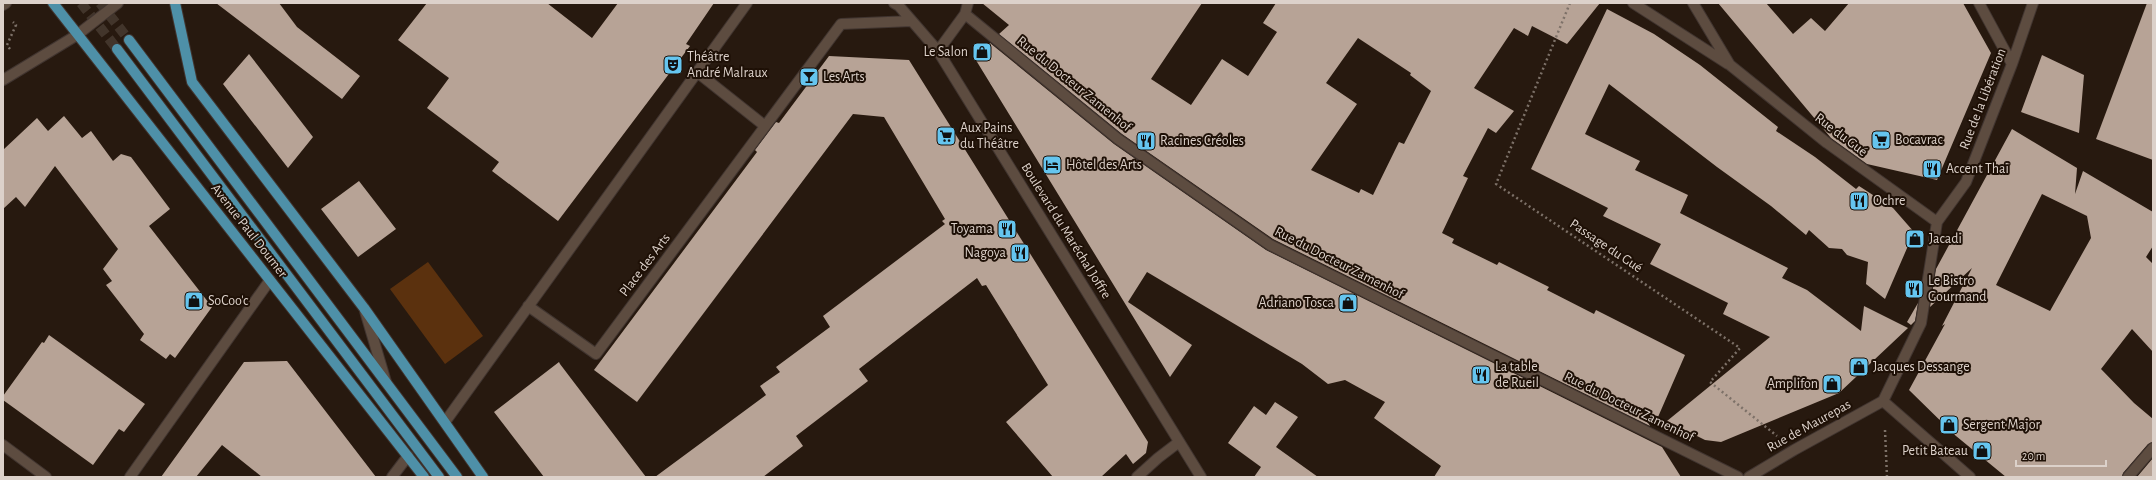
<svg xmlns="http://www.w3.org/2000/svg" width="2156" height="480" viewBox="0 0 2156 480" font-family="'Alegreya Sans',sans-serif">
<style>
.green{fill:#5b310e}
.building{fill:#b7a396;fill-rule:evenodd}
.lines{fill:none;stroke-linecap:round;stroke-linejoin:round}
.primary-tunnel{stroke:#42352b;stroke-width:10;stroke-dasharray:10 5;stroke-linecap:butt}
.lane-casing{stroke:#413530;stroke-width:12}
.street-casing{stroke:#413530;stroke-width:12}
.secondary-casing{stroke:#413530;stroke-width:12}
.primary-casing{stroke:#413530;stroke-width:12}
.path{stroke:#7d7168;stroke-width:2.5;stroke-dasharray:2 3;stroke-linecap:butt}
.lane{stroke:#5d4c40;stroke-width:10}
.street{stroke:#5d4c40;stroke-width:10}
.secondary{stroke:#5d4c40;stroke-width:10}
.primary{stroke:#4e90a8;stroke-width:10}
.labels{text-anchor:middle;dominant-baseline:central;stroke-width:4;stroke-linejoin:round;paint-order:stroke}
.poi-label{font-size:14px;fill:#dcd1ca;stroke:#1e1006;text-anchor:start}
.street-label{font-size:14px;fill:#dcd1ca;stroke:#1e1006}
</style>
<rect width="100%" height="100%" fill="#27190f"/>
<path class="green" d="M428 262 483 336 445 364 390 289Z"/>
<path class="building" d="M216 3H279L297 27 360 76 342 99Z
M427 3H547L592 38 618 3H714L686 44 690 46 558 221 492 171 499 162 427 108 449 78 398 40Z
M982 3H1202L1151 79 1191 105 1222 59 1248 76 1277 32 1263 23 1276 3H1600L1567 44 1532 26 1528 36 1514 28 1474 88 1514 111 1496 133 1488 128 1463 176 1468 178 1442 233 1454 239 1452 243 1497 265 1499 262 1549 287 1547 290 1594 314 1596 310 1685 355 1658 417 1639 407 1650 426 1273 239 1122 134 999 34 1009 25ZM1358 38 1411 73 1410 75 1431 91 1404 144 1399 142 1373 195 1361 189 1359 193 1311 170 1357 104 1326 83Z
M1718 3H1766L1793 34 1811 18 1825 31 1849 3H1963L1991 53 1937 180 1867 164 1831 138Z
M2147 3H2153V160L2096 139Z
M1607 9 1654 34 1700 65 1778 127 1776 131 1815 157 1856 189 1859 186 1893 208 1914 232 1885 299 1866 284 1868 262 1847 255 1842 249 1829 248 1809 230 1806 235 1771 206 1717 167 1609 84 1585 134 1640 161 1635 170 1688 195 1680 213 1788 268 1782 278 1807 290 1861 331 1864 306 1908 328 1839 393 1721 442 1705 440 1667 421 1770 337 1723 314 1728 303 1650 264 1661 244 1603 216 1608 208 1531 169Z
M990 43 1114 144 1266 250 1662 447 1681 477H1434L1441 466 1374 418 1385 402 1345 380 1328 384 1302 364 1147 272 1128 302 1192 345 1170 377 974 57Z
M249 54 313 137 288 168 223 84Z
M2042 55 2084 75 2079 133 2021 112Z
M829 56 909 60 1148 442 1146 453 1133 464 1126 454 1101 477H1053L1006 422 1048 385 986 285 982 286 977 278 859 369 868 381 796 436 803 446 763 477H655L766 395 760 386 780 372 776 367 830 327 823 316 945 224 942 221 945 219 884 117 853 114 637 402 594 370 757 152 755 150 776 122 779 123Z
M64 116 82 138 91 131 113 161 121 154 131 157 170 209 149 226 212 307 175 358 170 354 166 359 140 340 144 334 106 285 112 281 103 269 118 249 55 166 25 207 16 197 3 209V150L37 118 48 131Z
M2012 129 2077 168 2075 194 2083 171 2153 212V246L2146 257 2153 264V352L2132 329 2101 369 2134 403 2153 419V442L2148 444 2123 473 2122 477H2006L1956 436 1909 390 1945 324 1942 326 1972 268 1930 307 1936 269ZM2042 194 2087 216 2091 238 2050 311 1996 285Z
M359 181 396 229 358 257 321 209Z
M1918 303 1915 321 1911 325 1907 322Z
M49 335 145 404 124 432 119 429 93 465 3 400V396L42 342 44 343Z
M287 361 376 477H262L222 445 196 477H161L244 362Z
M559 362 560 364 646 477H544L494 412Z
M1275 402 1298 417 1276 447 1318 477H1254L1261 467 1228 443 1254 406 1266 415Z
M2153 458V477H2137Z"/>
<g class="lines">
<path class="primary-tunnel" d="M81 3 117 49
M100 3 129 40"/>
<g class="lane-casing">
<path id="lane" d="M365 311 386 382"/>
</g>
<g class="street-casing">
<path id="street" d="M894 3 899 6 938 51 1201 477
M1633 3 1728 64
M1693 3 1730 65 1827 143 1937 222
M1979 3 2012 64
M965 14 1118 139 1270 245 1738 477
M938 51 965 14 968 3
M697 72 765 126
M528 306 596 354 841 24 912 21
M1883 401 1921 323 1937 222 1966 182 2012 64 2033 3
M1883 401 1970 477
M445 422 747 3
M3 445 46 477
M130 477 270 280
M392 477 408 456
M1137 477 1158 458 1179 442
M1749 477 1794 450 1883 401
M2128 477 2153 448"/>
</g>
<g class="secondary-casing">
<path id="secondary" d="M3 5 6 3
M3 80 77 35 118 3"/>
</g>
<g class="primary-casing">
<path id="primary" d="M53 3 424 477
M175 3 192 82 364 308 483 477
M129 40 457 477
M117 49 439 477"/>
</g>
<path class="path" d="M1570 3 1496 184 1740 348 1710 382 1777 436
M10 49 7 45 16 25 13 22
M1885 430 1887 477"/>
<use href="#lane" class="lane"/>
<use href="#street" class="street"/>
<use href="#secondary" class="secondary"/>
<use href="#primary" class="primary"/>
</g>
<defs>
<g id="shop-square" transform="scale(1)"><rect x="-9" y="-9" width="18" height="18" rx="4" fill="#65c5ef" stroke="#1e1006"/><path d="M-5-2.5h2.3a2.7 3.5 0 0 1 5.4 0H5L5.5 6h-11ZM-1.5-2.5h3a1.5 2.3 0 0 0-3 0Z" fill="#111"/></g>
<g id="theatre-square" transform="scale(1)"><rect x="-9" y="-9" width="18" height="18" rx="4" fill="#65c5ef" stroke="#1e1006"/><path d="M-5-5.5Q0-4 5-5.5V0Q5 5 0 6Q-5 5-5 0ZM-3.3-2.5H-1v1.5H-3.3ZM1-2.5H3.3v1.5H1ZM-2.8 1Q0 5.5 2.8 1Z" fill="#111"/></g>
<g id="bar-square" transform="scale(1)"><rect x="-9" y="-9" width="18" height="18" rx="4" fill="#65c5ef" stroke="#1e1006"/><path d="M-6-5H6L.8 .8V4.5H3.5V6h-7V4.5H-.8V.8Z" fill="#111"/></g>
<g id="supermarket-square" transform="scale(1)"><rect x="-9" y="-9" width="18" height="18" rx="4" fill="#65c5ef" stroke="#1e1006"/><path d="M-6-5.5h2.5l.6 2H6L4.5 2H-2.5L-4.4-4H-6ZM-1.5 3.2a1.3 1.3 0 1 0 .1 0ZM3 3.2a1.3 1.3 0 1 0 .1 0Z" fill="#111"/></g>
<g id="restaurant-square" transform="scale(1)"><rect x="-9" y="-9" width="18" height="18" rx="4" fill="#65c5ef" stroke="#1e1006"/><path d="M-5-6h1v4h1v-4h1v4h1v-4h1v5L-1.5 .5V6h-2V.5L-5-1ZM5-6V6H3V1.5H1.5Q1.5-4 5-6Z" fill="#111"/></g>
<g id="hotel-square" transform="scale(1)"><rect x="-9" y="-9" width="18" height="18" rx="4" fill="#65c5ef" stroke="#1e1006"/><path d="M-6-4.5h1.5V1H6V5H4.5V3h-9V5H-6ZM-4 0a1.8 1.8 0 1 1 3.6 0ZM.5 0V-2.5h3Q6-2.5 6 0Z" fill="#111"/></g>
</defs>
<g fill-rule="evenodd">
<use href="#shop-square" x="982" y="52"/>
<use href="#theatre-square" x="673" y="65"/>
<use href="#bar-square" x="809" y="77"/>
<use href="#supermarket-square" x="946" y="136"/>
<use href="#supermarket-square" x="1881" y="140"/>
<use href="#restaurant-square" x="1146" y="141"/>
<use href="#hotel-square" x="1052" y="165"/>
<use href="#restaurant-square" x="1932" y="169"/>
<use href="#restaurant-square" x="1859" y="201"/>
<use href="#restaurant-square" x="1007" y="229"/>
<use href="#shop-square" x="1915" y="239"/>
<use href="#restaurant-square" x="1020" y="253"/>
<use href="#restaurant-square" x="1914" y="289"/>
<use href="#shop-square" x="194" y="301"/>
<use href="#shop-square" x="1348" y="303"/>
<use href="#shop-square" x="1859" y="367"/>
<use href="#restaurant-square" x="1481" y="375"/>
<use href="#shop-square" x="1832" y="384"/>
<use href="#shop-square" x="1949" y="425"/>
<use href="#shop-square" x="1982" y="451"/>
</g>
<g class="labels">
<g class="poi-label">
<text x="968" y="52" text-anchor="end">Le Salon</text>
<text x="687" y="57">Théâtre<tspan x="687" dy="16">André Malraux</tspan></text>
<text x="823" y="77">Les Arts</text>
<text x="960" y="128">Aux Pains<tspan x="960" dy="16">du Théâtre</tspan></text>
<text x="1895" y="140">Bocavrac</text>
<text x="1160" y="141">Racines Créoles</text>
<text x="1066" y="165">Hôtel des Arts</text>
<text x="1946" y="169">Accent Thaï</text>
<text x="1873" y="201">Ochre</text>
<text x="993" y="229" text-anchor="end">Toyama</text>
<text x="1929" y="239">Jacadi</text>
<text x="1006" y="253" text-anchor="end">Nagoya</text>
<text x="1928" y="281">Le Bistro<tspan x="1928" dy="16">Gourmand</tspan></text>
<text x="208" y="301">SoCoo'c</text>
<text x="1334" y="303" text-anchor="end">Adriano Tosca</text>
<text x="1495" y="367">La table<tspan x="1495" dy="16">de Rueil</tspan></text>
<text x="1873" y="367">Jacques Dessange</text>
<text x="1818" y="384" text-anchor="end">Amplifon</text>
<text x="1963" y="425">Sergent Major</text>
<text x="1968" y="451" text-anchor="end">Petit Bateau</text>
</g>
<g class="street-label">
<text transform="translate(1074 84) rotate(39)">Rue du Docteur Zamenhof</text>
<text transform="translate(1983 99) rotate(-69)">Rue de la Libération</text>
<text transform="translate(1841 135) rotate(37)">Rue du Gué</text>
<text transform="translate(249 231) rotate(52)">Avenue Paul Doumer</text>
<text transform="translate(1066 231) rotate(58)">Boulevard du Maréchal Joffre</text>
<text transform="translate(1606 246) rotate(34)">Passage du Gué</text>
<text transform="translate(1339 263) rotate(27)">Rue du Docteur Zamenhof</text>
<text transform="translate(645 265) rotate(-53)">Place des Arts</text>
<text transform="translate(1629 407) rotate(26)">Rue du Docteur Zamenhof</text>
<text transform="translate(1809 426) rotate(-29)">Rue de Maurepas</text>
</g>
</g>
<rect width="2156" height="480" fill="none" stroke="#dcd1ca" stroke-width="8"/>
<path d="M2016 460v6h90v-6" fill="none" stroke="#dcd1ca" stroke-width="2"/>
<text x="2022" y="460" font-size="12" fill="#dcd1ca" stroke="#1e1006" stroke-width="3" paint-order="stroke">20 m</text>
</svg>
